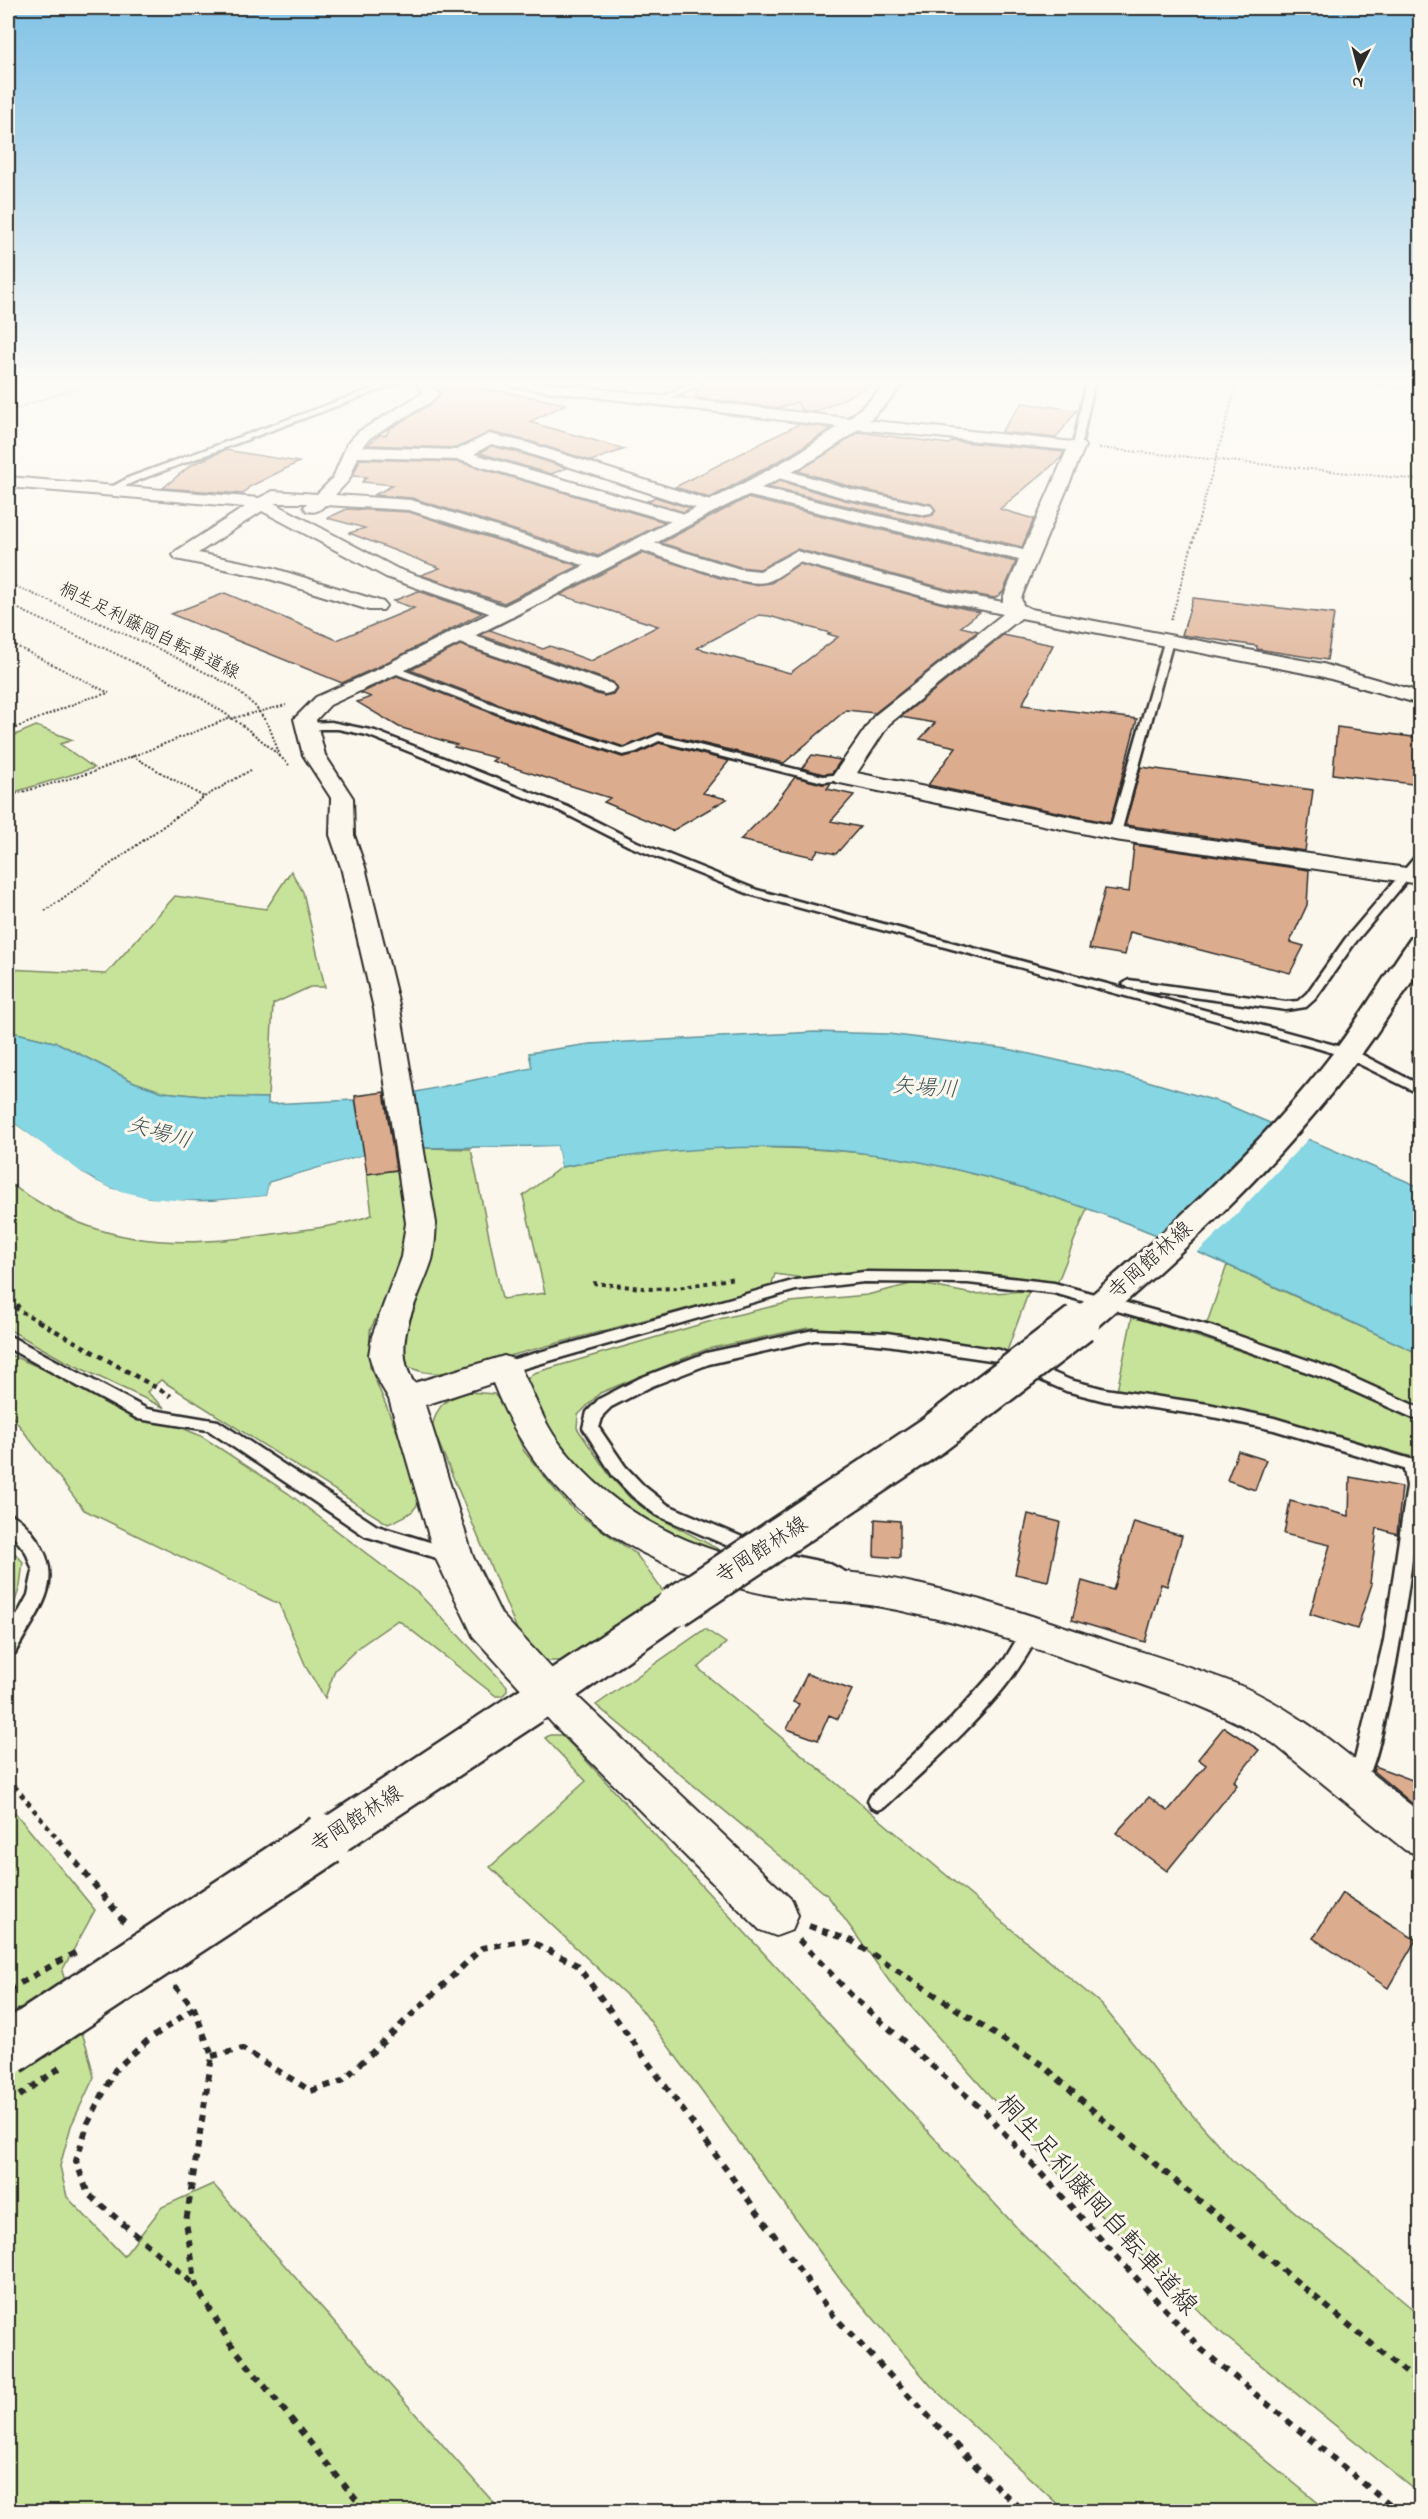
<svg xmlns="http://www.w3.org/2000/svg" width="1428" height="2519" viewBox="0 0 1428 2519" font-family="'Indie Flower','Klee One',sans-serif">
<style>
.built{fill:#f2e0d0}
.green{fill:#c7e299;stroke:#798662;stroke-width:1.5}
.water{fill:#87d6e3;stroke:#629299;stroke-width:1.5}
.pier{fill:#fbf7ec}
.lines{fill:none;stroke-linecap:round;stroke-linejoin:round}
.stream{stroke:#629299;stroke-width:4.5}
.building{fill:#dcac8e;stroke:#2b2b2b;stroke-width:1.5;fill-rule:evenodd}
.lane-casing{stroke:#2b2b2b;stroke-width:5}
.street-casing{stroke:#2b2b2b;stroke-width:4}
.secondary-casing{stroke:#2b2b2b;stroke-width:5}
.path-far3{stroke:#2b2b2b;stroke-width:2;stroke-dasharray:2 2;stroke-linecap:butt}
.path-far2{stroke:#2b2b2b;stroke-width:4;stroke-dasharray:4 4;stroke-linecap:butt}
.path-far1{stroke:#2b2b2b;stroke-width:4.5;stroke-dasharray:5 5;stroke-linecap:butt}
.path{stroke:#2b2b2b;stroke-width:6;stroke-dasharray:7 7;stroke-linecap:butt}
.lane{fill:#fbf7ec;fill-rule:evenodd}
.street{fill:#fbf7ec;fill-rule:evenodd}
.secondary{fill:#fbf7ec;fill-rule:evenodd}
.secondary-bridge-far1-casing{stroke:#2b2b2b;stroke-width:44;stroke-linecap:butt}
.secondary-bridge-casing{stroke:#2b2b2b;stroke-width:56;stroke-linecap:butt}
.secondary-bridge-far1{stroke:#fbf7ec;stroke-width:39}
.secondary-bridge{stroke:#fbf7ec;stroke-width:51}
.labels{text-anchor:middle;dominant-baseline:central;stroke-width:6;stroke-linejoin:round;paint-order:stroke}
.far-street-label{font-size:18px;fill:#2b2b2b;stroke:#fbf7ec}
.street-label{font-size:21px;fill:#2b2b2b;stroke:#fbf7ec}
.water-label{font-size:22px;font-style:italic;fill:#425659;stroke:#fbf7ec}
.near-street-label{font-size:26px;fill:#2b2b2b;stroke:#fbf7ec}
</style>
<rect width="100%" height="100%" fill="#fbf7ec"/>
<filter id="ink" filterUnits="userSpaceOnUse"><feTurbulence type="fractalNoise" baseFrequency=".0167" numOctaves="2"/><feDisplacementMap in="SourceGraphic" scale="12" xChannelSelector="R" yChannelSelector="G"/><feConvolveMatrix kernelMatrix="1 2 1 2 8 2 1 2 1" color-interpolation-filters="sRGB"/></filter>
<g filter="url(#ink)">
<path class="built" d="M699 383H767L866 405 851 418 667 397Z"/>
<path class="green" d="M36 726 73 740 60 744 94 768 8 794V738Z
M291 871 303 892 325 987H310L273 1004 268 1098 212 1097 163 1092 134 1082 58 1043 8 1031V969L106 974 175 896 266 909Z
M743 1147C791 1148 839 1149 886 1156 955 1166 1021 1186 1087 1208L1057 1284 970 1273 910 1271 803 1278 775 1274 771 1286 446 1373C429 1374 418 1372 403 1364L423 1148 471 1149 502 1299 545 1293 523 1196 561 1167 663 1150Z
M406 1169 408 1235 395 1282 370 1330V1367L421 1489C419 1513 408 1515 388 1524L161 1380 147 1392 165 1408 63 1360 8 1329V1183C34 1199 59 1216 88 1226 153 1250 221 1242 287 1232 316 1228 344 1225 372 1215L367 1174Z
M1227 1265 1420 1354V1409L1279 1349 1207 1323Z
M915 1283 973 1294 1029 1291 1007 1351 861 1330 808 1328 707 1349 600 1393 578 1415 577 1428 610 1476 630 1498 650 1513 722 1551 718 1554 655 1527 616 1502 583 1473 554 1440 526 1380 534 1373 715 1320 791 1302 867 1295Z
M1132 1317 1208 1340 1325 1380 1420 1423V1459L1258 1414 1117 1391Z
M8 1354 201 1436 288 1493 419 1594 507 1686V1691L502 1696H496L398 1620 359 1647 335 1670 325 1698 307 1669 279 1604 84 1510 8 1411Z
M469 1392 494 1394 504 1406 524 1451 556 1491 577 1513 636 1554 665 1594 562 1661H544L521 1639 432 1427C438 1402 446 1399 469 1392Z
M8 1546 23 1562 20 1586 8 1623Z
M705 1629 726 1643 698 1668 1101 2004 1173 2093 1232 2160 1420 2315V2494L1225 2336 1066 2182 892 1985 828 1896 596 1705Z
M550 1735H562L596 1771 1019 2230 1194 2401 1328 2511H1065L931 2386 839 2278 641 2009 490 1867 586 1781 545 1738Z
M8 1804 95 1910 62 1971 87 2048 94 2077 71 2126 60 2166 67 2197 124 2256 162 2207 213 2184 501 2511H8Z"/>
<path class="water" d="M8 1031 58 1043 134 1082 163 1092 212 1097 268 1098V1104L355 1100 364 1155 269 1182 266 1196C209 1201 142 1210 90 1178 61 1161 35 1138 8 1119Z
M815 1032 888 1034 1008 1049 1144 1080 1223 1103 1420 1187V1354C1249 1275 1075 1185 886 1156 778 1140 668 1147 561 1167L557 1146 423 1148 411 1093 532 1068 529 1053 590 1044Z"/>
<path class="pier" d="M8 1119 91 1179 113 1189 149 1198 202 1202 266 1196 269 1183 364 1155 365 1158 272 1185 267 1199 202 1205 149 1201 111 1192 89 1182 8 1122Z
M1276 1122 1311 1136 1225 1226 1195 1255 1155 1239 1188 1210Z
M557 1146 561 1167 559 1169 555 1149 471 1152V1149Z"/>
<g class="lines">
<path class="stream" d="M1349 383 1420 389"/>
</g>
<path class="building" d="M705 383H877L816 412 801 410 797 402 779 408 696 398 697 388Z
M448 384 506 392 566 404 529 422 625 449 591 461 529 441 490 432 457 448 367 445 380 435H386L389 429 433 403 440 395 438 390Z
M1022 403 1077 410 1056 438 1001 432Z
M799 424 832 428 795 452 710 498 675 487Z
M859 432 949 444 952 441 1064 452 1061 458 1000 509 1034 519 1022 547 767 487 780 481 845 500 925 517 933 515 936 510 931 504 855 488 798 471Z
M491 446 517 452 567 468 551 474 480 453Z
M225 450 256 455 299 462 249 487 243 494 163 488 191 465Z
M360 459 459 462 665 522 598 556 412 498 374 495 394 485 362 482 367 477 353 476Z
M655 497 690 508 684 512 647 501Z
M747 498 1016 562 1003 592 995 598 950 590 797 549 760 569 740 567 661 543Z
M347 509 409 512 579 566 504 603 421 575 440 568 349 533 365 528 327 518Z
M642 553 720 578 754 585 771 583 799 564 940 603 980 612 961 627 978 631 875 713 846 710 784 763 659 733 624 747 512 709 410 670 460 645 597 694 604 696 613 694 617 688 613 682 480 635 490 630 543 649 550 646 591 661 658 626 560 595ZM759 615 769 616 830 633 828 634 838 637 790 673 697 648Z
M418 591 482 613 382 665 342 683 171 614 225 593 337 640 414 608 393 601Z
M1193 598 1334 614 1327 660 1257 649V646L1182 635Z
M1003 635 1053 645 1022 705 1137 719 1110 823 928 785 956 747 920 739 935 723 901 717Z
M397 676 502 717 622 757 637 754 659 743 729 761 703 793 727 799 672 831 604 802 610 798 492 761 496 758 454 747 457 745 399 727 357 702 371 697 361 693Z
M1337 727 1420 738V785L1333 774Z
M812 755 841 760 832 773 823 774 802 768Z
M1141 767 1313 790 1305 851 1125 825Z
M795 777 822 784 831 783 827 789 854 795 831 821 860 827 836 854 818 850 813 857 740 840 770 810Z
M1134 845 1309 870 1307 905 1290 942 1304 946 1290 973 1130 932 1125 955 1089 949 1105 889 1129 892Z
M384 1092 396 1170 367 1174 355 1096Z
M1238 1451 1266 1460 1255 1490 1227 1480Z
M1350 1477 1402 1487 1397 1534 1377 1528 1370 1583 1372 1584 1357 1629 1310 1614 1330 1545 1284 1534 1290 1501 1349 1516Z
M1028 1514 1060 1522 1048 1581 1015 1574Z
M875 1519 900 1521V1558L874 1556Z
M1134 1522 1182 1536 1167 1586 1161 1584 1145 1642 1072 1620 1082 1581 1113 1590Z
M807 1674 852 1690 838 1719 829 1715 818 1740 787 1729 799 1704 793 1702Z
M1224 1727 1259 1750 1234 1781 1237 1785 1167 1871 1116 1833 1149 1797 1168 1811 1206 1765 1198 1759Z
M1375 1766 1420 1783V1810L1373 1771Z
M1342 1893 1416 1940 1388 1988 1313 1938Z"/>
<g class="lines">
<g class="lane-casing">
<path id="lane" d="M388 383H398L136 481 113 492 106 490 130 477Z
M693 383H703L662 402 655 400Z
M1086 383H1094L1081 446 1077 448 1073 446Z
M1165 639 1173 641 1121 833 1115 836 1111 835 1109 833Z
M389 667H395L511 711 624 749 658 735 823 776 843 774 848 777 843 780 823 782 659 741 636 752 623 755 503 715 389 671Z
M331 722 375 731 568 807 637 842 757 890 1353 1050 1420 1085V1094L1343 1056 1317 1048 749 894 629 846 560 811 367 735 338 729H306L301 726 306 723Z
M1420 855V865L1354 944 1315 999 1306 1007 1286 1010 1129 988 1123 984 1129 980 1286 1002 1298 1001 1307 993 1346 938 1416 856Z
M1420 1049V1064L1413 1060V1053Z
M864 1272 968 1273 1054 1283 1210 1326 1336 1370 1420 1408V1421L1324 1378 1199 1334 1054 1293 968 1283 864 1282 796 1290 504 1374 498 1372 496 1368 498 1364 504 1362 796 1280Z
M814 1330 887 1333 1000 1350 1070 1380 1105 1389 1208 1404 1274 1418 1417 1461C1428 1490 1388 1734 1371 1770L1356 1783 1349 1786 1342 1783 1339 1777 1342 1771 1355 1759 1384 1640 1407 1486 1404 1469 1274 1430 1208 1416 1105 1401 1066 1391 997 1361 887 1345 836 1340H814L709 1364 652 1386 611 1407 603 1415 599 1428 625 1466 644 1486 668 1505 779 1553 828 1563 851 1575 854 1580 851 1585 845 1587 818 1574 770 1564 656 1515 632 1496 613 1476 583 1428 587 1412 599 1399 640 1378 706 1353Z
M8 1335 147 1409 218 1421 377 1526 459 1551 462 1556 459 1561 453 1563 365 1536 208 1430 138 1419 8 1348Z
M8 1513C20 1517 29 1528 36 1538 68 1583 36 1613 15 1653L8 1656V1632L28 1595 33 1571 26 1552 8 1530Z
M1031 1624 1038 1627 1040 1632C1005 1702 941 1754 885 1807L878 1810 871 1807 868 1801 871 1795 952 1718 1005 1659 1024 1627Z"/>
</g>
<g class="street-casing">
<path id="street" d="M416 383H430L438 394 432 401 370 438 362 447 457 450 489 434 528 443 717 503 720 507 717 511H705L518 450 491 444 474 454 692 516 695 520 692 524H680L459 460 358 457 349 480 335 495 411 500 605 561 608 565 605 569 599 570 409 510 325 505C319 511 316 513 307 511L304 507 307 503H274L398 569 513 609 516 613 513 617 506 619 386 577 262 511 198 553 273 568 383 602 386 606 383 610H369L263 577 176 559 173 555 176 551 245 507 8 487V477L259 498 273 491 317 494 333 478 347 444 358 432 423 393Z
M505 383H548L856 419 1083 443 1085 446 1021 598 1023 605 1031 609 1323 664 1420 692V704L1320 676 1021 618 889 724 857 773 1115 826 1420 870V884L1115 840 835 782 832 777 874 716 1003 614 940 601 799 562C789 568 777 579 766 582 742 588 662 556 635 548L632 544 635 540 641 539 740 569 760 571 796 551 949 592 1003 602V598L1019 560 737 493 735 489 743 484 1023 550 1067 450 856 429 512 387Z
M775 467 854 490 931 506 934 510 931 514 925 515 845 498 769 475 767 472Z
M458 630 612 684 615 688 612 692 605 694 598 692 451 640 448 636 451 632Z
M392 663 399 665 402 669 399 673 330 705 316 720 325 755 353 798 354 835 365 867 400 1009 436 1223C435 1235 435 1248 432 1260 419 1300 389 1343 414 1383L504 1356 516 1360C532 1387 540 1418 560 1444 614 1515 698 1555 786 1567 808 1570 831 1570 854 1573 877 1575 899 1580 922 1585 982 1598 1040 1619 1099 1638 1144 1653 1190 1666 1234 1683 1307 1713 1359 1766 1420 1812V1855L1405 1850 1273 1743C1218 1708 1159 1691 1098 1670 1039 1650 981 1628 920 1615 898 1610 875 1605 853 1603 829 1600 804 1601 781 1597 646 1573 545 1515 493 1383L425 1405 473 1557 501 1614 580 1699 792 1900 798 1915 792 1930 776 1936 760 1930 552 1723 473 1636 468 1625 435 1557 389 1399 375 1375 369 1355 372 1336 401 1257 406 1223 374 1009 341 867 330 835 331 798 303 755 294 719 316 697Z"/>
</g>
<g class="secondary-casing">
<path id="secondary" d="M887 383H903C857 447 775 480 708 515 606 570 503 622 399 673L392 675 385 673 381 669 385 665C488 614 592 563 694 509 762 473 834 441 887 383Z
M1420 936C1421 944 1422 955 1420 963 1418 976 1398 1001 1390 1013 1309 1136 1202 1236 1092 1331L1080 1335 1068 1331 1063 1323 1068 1315C1159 1238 1248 1159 1323 1066 1355 1026 1381 981 1411 938Z
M675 1591 689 1596 695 1607 689 1618 546 1718 531 1723 516 1718 510 1705 516 1692 661 1596Z"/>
</g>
<path class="path-far3" d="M8 411 92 383
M1099 448 1420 480
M8 583 161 650 232 686 255 706 269 726 280 756
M8 604C104 650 212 689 289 765
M1171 620 1237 383
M8 642 109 693
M8 731 86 699 109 693
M132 756 204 797
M8 796 93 772 225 720 286 705
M45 911 204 797 251 770"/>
<path class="path-far2" d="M593 1283 652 1289 678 1288 735 1278
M8 1291 20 1309
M8 1304 40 1322"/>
<path class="path-far1" d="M38 1321 171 1396
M8 1778 60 1842"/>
<path class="path" d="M58 1840 126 1924
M809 1926 852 1941 1044 2066 1118 2133 1420 2384
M799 1940 854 1998 984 2111 1201 2349 1398 2512
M175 1986 194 2008 212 2056 186 2222 196 2286 230 2343 366 2512
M8 1990 78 1951
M194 2008 147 2041 115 2070 88 2123 76 2161 88 2194 195 2285
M212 2056 243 2049 311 2091 342 2081 482 1948 528 1940 577 1965 831 2313 985 2476 1024 2512
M8 2104 61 2067"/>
<use href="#lane" class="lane"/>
<use href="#street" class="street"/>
<use href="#secondary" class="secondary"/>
<g class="secondary-bridge-far1-casing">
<path id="secondary-bridge-far1" d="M675 1607 932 1436 1080 1323
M323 1842 531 1705"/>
</g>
<g class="secondary-bridge-casing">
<path id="secondary-bridge" d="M8 2049 325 1840"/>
</g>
<use href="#secondary-bridge-far1" class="secondary-bridge-far1"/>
<use href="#secondary-bridge" class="secondary-bridge"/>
</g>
</g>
<linearGradient id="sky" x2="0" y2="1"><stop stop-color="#81c2e6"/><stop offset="0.52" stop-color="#fdfbf6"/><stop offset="1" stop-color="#fdfbf6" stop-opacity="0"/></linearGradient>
<rect width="1428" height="736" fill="url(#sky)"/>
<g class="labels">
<g class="far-street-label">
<text transform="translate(149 632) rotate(26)">桐生足利藤岡自転車道線</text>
</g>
<g class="street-label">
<text transform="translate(1151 1261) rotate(-42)">寺岡館林線</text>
<text transform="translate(762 1551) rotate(-33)">寺岡館林線</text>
<text transform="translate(357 1820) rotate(-33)">寺岡館林線</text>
</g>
<g class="water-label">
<text transform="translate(925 1089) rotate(4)">矢場川</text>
<text transform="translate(159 1134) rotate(16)">矢場川</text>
</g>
<g class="near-street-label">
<text transform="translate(1096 2206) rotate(48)">桐生足利藤岡自転車道線</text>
</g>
</g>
<rect width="1428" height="2519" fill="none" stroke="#fbf7ec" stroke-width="30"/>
<rect x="15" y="15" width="1398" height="2489" fill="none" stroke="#2b2b2b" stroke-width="2" filter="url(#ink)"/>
<g transform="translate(1359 69) rotate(186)" stroke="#fbf7ec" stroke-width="4.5" paint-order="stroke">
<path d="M0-4.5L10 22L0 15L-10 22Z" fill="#2b2b2b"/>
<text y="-9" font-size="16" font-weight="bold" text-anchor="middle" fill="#2b2b2b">N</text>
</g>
</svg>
